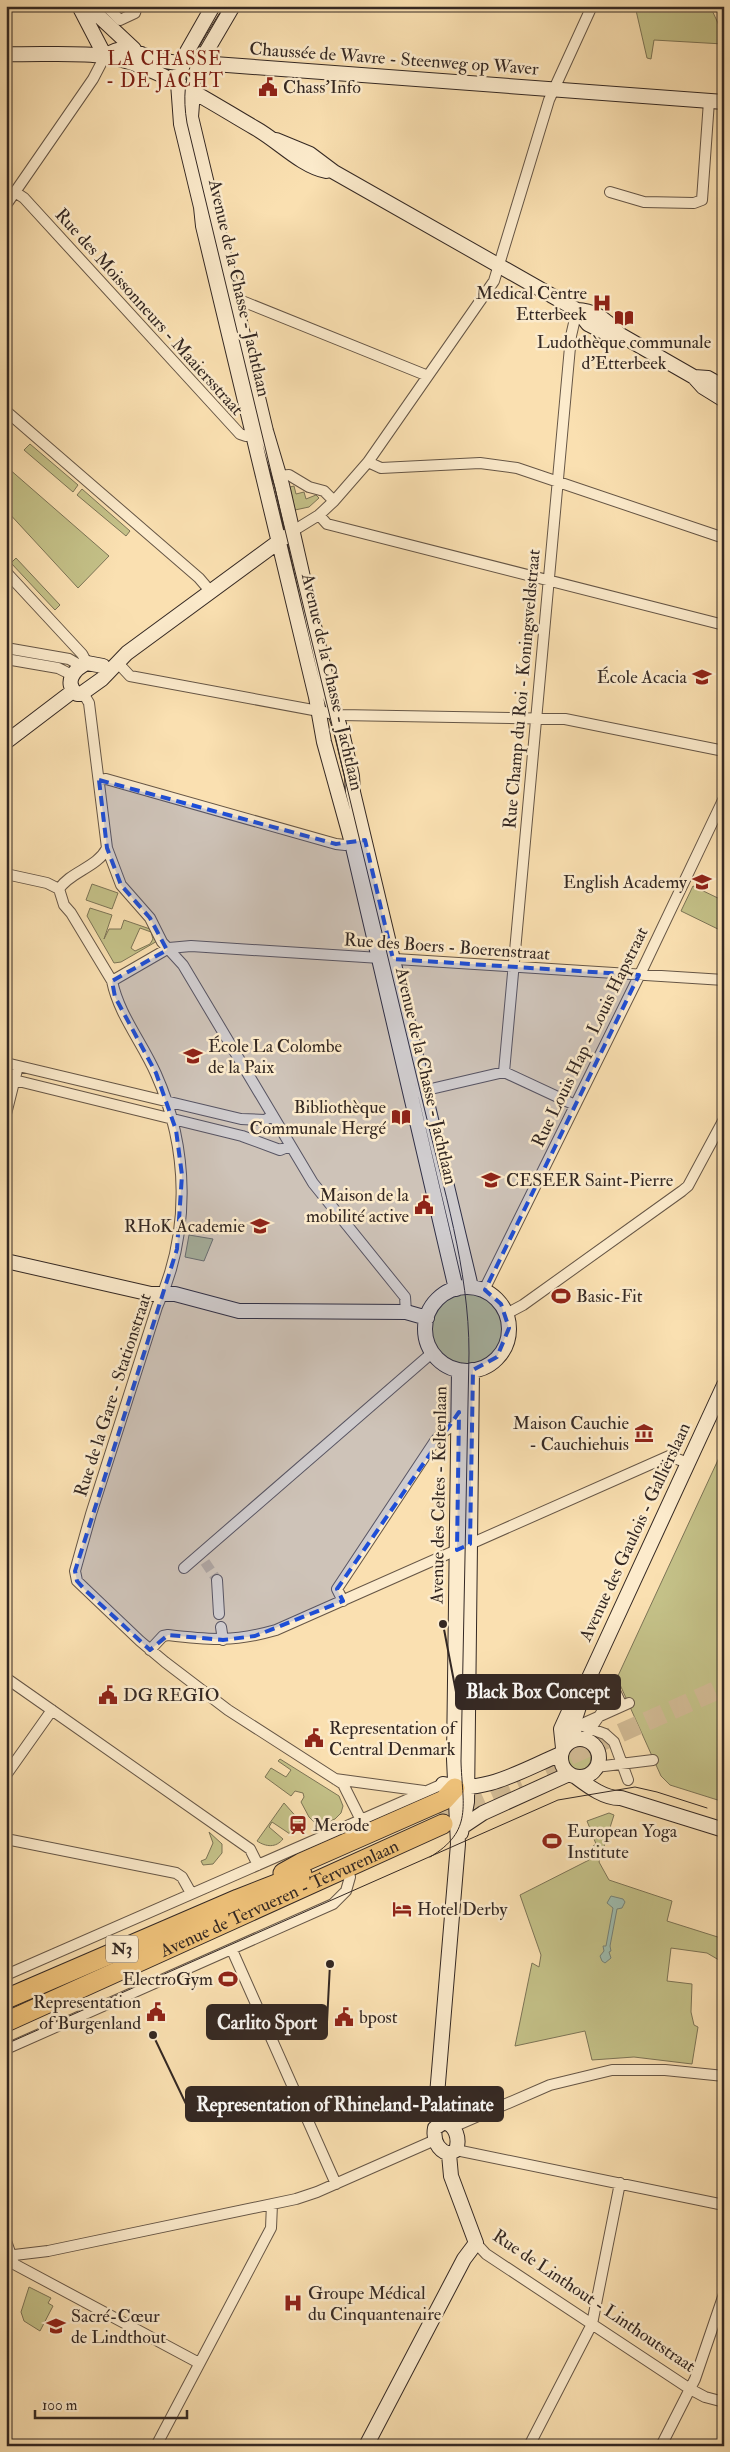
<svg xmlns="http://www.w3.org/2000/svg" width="730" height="2452" viewBox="0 0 730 2452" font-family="'IM FELL Double Pica',serif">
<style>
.green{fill:#c4c188;stroke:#7c7456;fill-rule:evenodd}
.water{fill:#9ebdb0;stroke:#748178}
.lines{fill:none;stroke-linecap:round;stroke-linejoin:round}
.street-tunnel{stroke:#d2bb95;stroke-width:10;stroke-dasharray:10 5;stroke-linecap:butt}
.highway-tunnel{stroke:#d2bb95;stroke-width:19;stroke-dasharray:19 9;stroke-linecap:butt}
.street-casing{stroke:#665646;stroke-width:12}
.secondary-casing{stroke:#342823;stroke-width:16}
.highway-casing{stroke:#342823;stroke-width:21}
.street{stroke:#fcebcc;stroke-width:10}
.secondary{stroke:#fcebcc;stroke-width:14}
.highway{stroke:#edc078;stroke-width:19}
.tram{stroke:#342823;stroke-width:1}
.marked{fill:#1d4ed8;fill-opacity:0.2;stroke:#1d4ed8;stroke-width:4;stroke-dasharray:10 6;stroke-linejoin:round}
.labels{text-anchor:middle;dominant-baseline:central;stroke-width:5;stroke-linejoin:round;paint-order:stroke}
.shield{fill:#fcebcc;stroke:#706256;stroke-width:1}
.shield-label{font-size:16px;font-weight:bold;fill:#342823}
.street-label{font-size:18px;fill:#342823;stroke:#fcebcc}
.poi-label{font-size:18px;fill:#342823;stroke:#fcebcc;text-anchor:start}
.neighbourhood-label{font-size:19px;letter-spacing:1px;fill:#7a1f14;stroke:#fcebcc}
.leader{fill:none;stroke:#342823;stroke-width:2}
.callout-dot{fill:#342823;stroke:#fcebcc;stroke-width:2}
.callout{fill:#342823;stroke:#342823;stroke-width:2}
.callout-label{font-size:19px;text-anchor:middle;font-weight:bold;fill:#fff}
</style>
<rect width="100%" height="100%" fill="#fae0b1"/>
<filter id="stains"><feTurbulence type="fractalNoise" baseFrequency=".004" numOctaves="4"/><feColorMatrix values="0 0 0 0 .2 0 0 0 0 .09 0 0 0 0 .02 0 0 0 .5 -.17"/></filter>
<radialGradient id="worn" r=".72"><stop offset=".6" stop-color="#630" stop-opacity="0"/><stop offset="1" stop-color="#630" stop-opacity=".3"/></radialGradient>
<path class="green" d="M635 6H710L724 36 723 44 654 40 651 59 647 58Z
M30 444 78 485 73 492 24 450Z
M8 468 109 556 78 588 6 510Z
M294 486 296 494 304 492 306 499 316 495 319 498 309 507 295 510 290 487Z
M82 489 130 531 126 536 77 495Z
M16 558 60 605 55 610 11 563Z
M92 884 118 893 112 909 86 900Z
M693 886 724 901V932L681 911Z
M90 908 112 915 104 939 109 929H121L124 920 153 930 159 940 121 962 114 963 87 916ZM140 928 151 932 153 939 150 944 135 951 131 948Z
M189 1235 213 1239 204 1261 185 1257Z
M430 1329a37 37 0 1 1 74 0a37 37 0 1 1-74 0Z
M724 1447V1802L670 1785 661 1776 617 1678Z
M567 1758a12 12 0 1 1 24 0a12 12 0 1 1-24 0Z
M280 1759 339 1796 343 1806 341 1813 335 1819 318 1826 309 1817 301 1802 304 1797 303 1793 295 1791 291 1796 265 1777 271 1768 286 1777 291 1770 278 1761Z
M284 1803 300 1821V1830L290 1834 272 1822 269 1827 283 1839C276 1848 266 1847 257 1841Z
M609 1813 614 1815 599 1862 609 1880 672 1901 667 1921 724 1939V1963L707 1953 671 1948 667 1981 692 1984 691 2012 694 2025 698 2027 692 2064 634 2057 592 2060 585 2031 515 2046 532 1963 539 1967 541 1955 520 1895 589 1860V1849L596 1844 587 1821Z
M209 1832 222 1844V1853L213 1864 203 1865 201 1861 206 1859 213 1843Z
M29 2287 51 2298 48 2303 53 2306 40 2331 24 2321 21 2312Z"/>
<path class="water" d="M611 1896 623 1899 625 1902 622 1908 617 1909 610 1946 611 1951 609 1952 611 1958 605 1963 602 1961 600 1956 604 1951 603 1946H606L613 1908 607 1903Z"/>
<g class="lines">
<path class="street-tunnel" d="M205 1562 217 1580"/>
<path class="highway-tunnel" d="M544 1767 724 1687
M439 1814 519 1778"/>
<g class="street-casing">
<path id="street" d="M106 6 120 20 135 13 137 6
M15 192 24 198 240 434 246 436 260 433
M610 192 644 202 694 203 702 200 709 101
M6 205 93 79 105 56
M228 302 242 301 428 376
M6 411 199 578 211 592
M368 462 381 468 480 463 517 468 724 538
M278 476 289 475 309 487 324 491 334 501
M319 515 327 524 724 625
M293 531 319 515 334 501 368 462 494 281 549 100 592 6
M6 572 82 654 87 663
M6 648 69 659 81 666
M6 659 58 668 72 675
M117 662 130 676 340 715 565 719 724 751
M83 693 89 703 107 848 121 885 150 918 162 942 183 965 313 1183 405 1297 406 1312
M99 780 106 779 336 844 345 845 359 841
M6 874 47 883 59 889
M59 889 64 905 71 913 112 981 169 948 191 946 724 980
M59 889C71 871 97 868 107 848
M112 981C119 1015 142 1042 156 1074 189 1148 191 1233 157 1307L91 1514 75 1571 77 1581 140 1641 165 1662 228 1710 343 1784 361 1820
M6 1063 241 1119 265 1120 272 1116
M504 1072 571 336 577 310
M6 1078 242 1136 280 1150 290 1146
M418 1092 504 1072 575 1105
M6 1114 18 1066
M484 1290 644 966 724 798
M506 1314 523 1305 682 1191 688 1186 724 1119
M184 1568 433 1352
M217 1580 219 1614
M343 1601 337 1589 435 1441C444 1430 449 1426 463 1426
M221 1627 223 1640
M150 1650 163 1636 168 1635C210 1640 234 1642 276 1630L669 1456 688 1463
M6 1678 250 1849 258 1865
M615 1691 622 1706
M580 1725 605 1734 614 1742 628 1780
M580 1725 629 1703
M583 1739 602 1712 608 1694
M596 1767 653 1760
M6 1775 52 1710
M335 1779 424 1791
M6 1839 176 1873 182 1877 191 1893
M232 1950 336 2184
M6 1975 443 1784
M6 2049 333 1904 346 1891 350 1877
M453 2127 550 2085 612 2070H665L724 2076
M456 2150 724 2205
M6 2241 14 2264 199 2363
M476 2243 486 2254 690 2389 705 2397 724 2402
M6 2256 48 2251 296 2199 317 2192 435 2140
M156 2446 271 2228 272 2204
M529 2446 592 2324 620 2183
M661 2446 695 2379 724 2294"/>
</g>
<g class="secondary-casing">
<path id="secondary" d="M79 6 105 56
M88 6 134 49
M213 6 180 64 178 83 181 124 201 207 203 226 316 697 324 742 352 843 456 1289
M233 6 199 64 194 78 191 117 266 431 282 485 330 696 343 737 352 776 353 792 471 1287
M6 54C38 55 74 52 105 56 153 63 213 104 255 128 277 140 301 166 326 171
M105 56C128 41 134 54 156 59 175 64 194 65 214 64L724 102
M276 140 310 154 334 172 577 310 588 324 604 332 619 334 694 377 703 387 724 400
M577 310C594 310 608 321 619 334
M694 377 708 378 724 387
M105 675 106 671 103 666 87 663C74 669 63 683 77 694H81L102 679 127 653 285 537
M6 742 73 691
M6 1261 151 1294H175L239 1311 406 1312 427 1318
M425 1329a42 42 0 1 1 84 0a42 42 0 1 1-84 0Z
M561 1758a19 19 0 1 1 38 0a19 19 0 1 1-38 0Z
M577 1739C568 1723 581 1711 581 1695L724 1385
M563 1748 561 1729 571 1707
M576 1777C588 1786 605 1799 621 1798L724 1830
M443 1784C482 1796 524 1769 561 1754
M459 1829 483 1813 569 1774
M461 1833 467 1802 472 1370
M444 2122C456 2125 460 2139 456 2150L449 2154C437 2150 433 2139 435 2128Z
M439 2125 436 2107 458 1844 454 1759 459 1370
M366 2446 464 2259 476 2243 451 2176 449 2154"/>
</g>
<g class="highway-casing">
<g id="highway">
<path d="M283 1873 301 1863 444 1800 455 1788"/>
<path d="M6 1999 238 1899 302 1874"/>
<path id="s1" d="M6 2022 443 1824"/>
</g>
</g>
<use href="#street" class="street"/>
<use href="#secondary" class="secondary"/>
<use href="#highway" class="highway"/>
<path class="tram" d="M224 6C198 49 178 70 187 123L424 1107C443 1187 469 1269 469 1353L461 1761C462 1804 474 1831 430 1857
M6 2044 558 1800 635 1787 657 1792 707 1808"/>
</g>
<path class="marked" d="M99 780 336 844 365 840 393 959 639 975 485 1290 501 1304 509 1328 497 1357 473 1370 470 1544 457 1550 459 1412 337 1589 343 1601 255 1636 223 1640 168 1635 150 1650 85 1590 77 1581 75 1571 177 1249 182 1175 176 1130 156 1073 115 997 112 981 167 950 150 918 121 885 107 848Z"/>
<defs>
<g id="civic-bare" transform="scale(1.5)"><path d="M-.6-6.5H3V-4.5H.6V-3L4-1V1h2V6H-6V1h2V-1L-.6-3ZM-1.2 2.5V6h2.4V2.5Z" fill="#8f2418" stroke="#fcebcc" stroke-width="2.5" paint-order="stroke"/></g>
<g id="hospital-bare" transform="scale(1.5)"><path d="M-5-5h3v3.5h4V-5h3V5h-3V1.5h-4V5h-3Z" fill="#8f2418" stroke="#fcebcc" stroke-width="2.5" paint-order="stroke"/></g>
<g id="library-bare" transform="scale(1.5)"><path d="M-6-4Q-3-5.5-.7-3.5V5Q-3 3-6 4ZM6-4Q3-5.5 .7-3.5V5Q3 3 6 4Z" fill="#8f2418" stroke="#fcebcc" stroke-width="2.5" paint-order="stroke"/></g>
<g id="school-bare" transform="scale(1.5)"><path d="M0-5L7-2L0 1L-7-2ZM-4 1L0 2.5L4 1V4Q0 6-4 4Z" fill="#8f2418" stroke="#fcebcc" stroke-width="2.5" paint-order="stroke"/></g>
<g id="stadium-bare" transform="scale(1.5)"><path d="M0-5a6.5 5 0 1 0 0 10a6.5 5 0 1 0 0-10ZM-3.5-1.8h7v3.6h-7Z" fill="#8f2418" stroke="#fcebcc" stroke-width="2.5" paint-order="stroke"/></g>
<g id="museum-bare" transform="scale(1.5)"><path d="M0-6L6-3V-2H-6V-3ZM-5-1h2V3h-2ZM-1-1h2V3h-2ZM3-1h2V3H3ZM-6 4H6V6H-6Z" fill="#8f2418" stroke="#fcebcc" stroke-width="2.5" paint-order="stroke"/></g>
<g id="station-bare" transform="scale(1.5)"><path d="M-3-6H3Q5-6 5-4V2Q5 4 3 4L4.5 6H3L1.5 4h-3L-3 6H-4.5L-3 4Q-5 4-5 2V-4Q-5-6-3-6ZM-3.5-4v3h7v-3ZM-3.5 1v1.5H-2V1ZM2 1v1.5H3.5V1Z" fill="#8f2418" stroke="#fcebcc" stroke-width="2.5" paint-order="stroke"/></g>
<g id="hotel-bare" transform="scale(1.5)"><path d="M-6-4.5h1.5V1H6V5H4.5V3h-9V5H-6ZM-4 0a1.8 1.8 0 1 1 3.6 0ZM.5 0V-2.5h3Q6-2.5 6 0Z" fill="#8f2418" stroke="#fcebcc" stroke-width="2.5" paint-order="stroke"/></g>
</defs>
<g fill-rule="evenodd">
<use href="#civic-bare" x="268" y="87"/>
<use href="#hospital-bare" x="602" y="303"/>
<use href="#library-bare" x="624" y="318"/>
<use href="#school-bare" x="702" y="677"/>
<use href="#school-bare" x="702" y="882"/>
<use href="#school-bare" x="193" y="1056"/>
<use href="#library-bare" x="401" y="1117"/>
<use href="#school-bare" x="491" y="1180"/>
<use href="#civic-bare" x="424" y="1205"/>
<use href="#school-bare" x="260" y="1226"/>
<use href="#stadium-bare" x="561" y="1296"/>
<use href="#museum-bare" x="644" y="1433"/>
<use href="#civic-bare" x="108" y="1695"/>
<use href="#civic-bare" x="314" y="1738"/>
<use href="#station-bare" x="298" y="1825"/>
<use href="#stadium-bare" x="552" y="1841"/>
<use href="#hotel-bare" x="402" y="1909"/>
<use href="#stadium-bare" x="228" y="1979"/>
<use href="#civic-bare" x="156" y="2012"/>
<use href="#civic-bare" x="344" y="2017"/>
<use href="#hospital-bare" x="293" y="2303"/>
<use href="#school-bare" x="56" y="2326"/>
</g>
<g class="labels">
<rect class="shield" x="106" y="1935.5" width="32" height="27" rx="4"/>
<g class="shield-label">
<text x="122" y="1949">N3</text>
</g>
<g class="street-label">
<text transform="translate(394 59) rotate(4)">Chaussée de Wavre - Steenweg op Waver</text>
<text transform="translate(239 288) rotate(77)">Avenue de la Chasse - Jachtlaan</text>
<text transform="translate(149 312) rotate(48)">Rue des Moissonneurs - Maaiersstraat</text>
<text transform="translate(332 682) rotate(77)">Avenue de la Chasse - Jachtlaan</text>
<text transform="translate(522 689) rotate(-85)">Rue Champ du Roi - Koningsveldstraat</text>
<text transform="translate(447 947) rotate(4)">Rue des Boers - Boerenstraat</text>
<text transform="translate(590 1037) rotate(-64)">Rue Louis Hap - Louis Hapstraat</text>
<text transform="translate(426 1076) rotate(77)">Avenue de la Chasse - Jachtlaan</text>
<text transform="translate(113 1395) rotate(-72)">Rue de la Gare - Stationstraat</text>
<text transform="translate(439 1495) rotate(-89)">Avenue des Celtes - Keltenlaan</text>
<text transform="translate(635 1532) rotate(-65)">Avenue des Gaulois - Galliërslaan</text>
<text stroke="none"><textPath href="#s1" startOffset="300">Avenue de Tervueren - Tervurenlaan</textPath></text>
<text transform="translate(594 2301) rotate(34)">Rue de Linthout - Linthoutstraat</text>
</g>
<g class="poi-label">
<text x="283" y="87">Chass'Info</text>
<text x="587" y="293" text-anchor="end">Medical Centre<tspan x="587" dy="21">Etterbeek</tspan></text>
<text x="624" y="342" text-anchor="middle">Ludothèque communale<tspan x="624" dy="21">d'Etterbeek</tspan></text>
<text x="687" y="677" text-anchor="end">École Acacia</text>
<text x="687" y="882" text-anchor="end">English Academy</text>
<text x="208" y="1046">École La Colombe<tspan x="208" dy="21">de la Paix</tspan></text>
<text x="386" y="1107" text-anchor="end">Bibliothèque<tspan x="386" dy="21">Communale Hergé</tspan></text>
<text x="506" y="1180">CESEER Saint-Pierre</text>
<text x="409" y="1195" text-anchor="end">Maison de la<tspan x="409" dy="21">mobilité active</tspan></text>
<text x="245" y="1226" text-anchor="end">RHoK Academie</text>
<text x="576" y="1296">Basic-Fit</text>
<text x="629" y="1423" text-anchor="end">Maison Cauchie<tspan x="629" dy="21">- Cauchiehuis</tspan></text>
<text x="123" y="1695">DG REGIO</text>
<text x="329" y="1728">Representation of<tspan x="329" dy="21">Central Denmark</tspan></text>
<text x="313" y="1825">Merode</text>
<text x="567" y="1831">European Yoga<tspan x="567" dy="21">Institute</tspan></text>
<text x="417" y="1909">Hotel Derby</text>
<text x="213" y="1979" text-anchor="end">ElectroGym</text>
<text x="141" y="2002" text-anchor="end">Representation<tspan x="141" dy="21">of Burgenland</tspan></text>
<text x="359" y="2017">bpost</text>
<text x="308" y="2293">Groupe Médical<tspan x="308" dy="21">du Cinquantenaire</tspan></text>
<text x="71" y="2316">Sacré-Cœur<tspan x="71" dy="21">de Lindthout</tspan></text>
</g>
<g class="neighbourhood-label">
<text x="165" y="59">LA CHASSE<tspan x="165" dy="22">- DE JACHT</tspan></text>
</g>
</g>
<path class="leader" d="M443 1624L456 1692M330 1964L327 2022M153 2035L186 2104"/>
<g class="callout-dot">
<circle cx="443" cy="1624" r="5"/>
<circle cx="330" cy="1964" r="5"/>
<circle cx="153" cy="2035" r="5"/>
</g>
<g class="callout">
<rect x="456" y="1675" width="164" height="34" rx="5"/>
<rect x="207" y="2005" width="120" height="34" rx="5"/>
<rect x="186" y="2087" width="317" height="34" rx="5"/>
</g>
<g class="callout-label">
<text x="538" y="1698">Black Box Concept</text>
<text x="267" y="2029">Carlito Sport</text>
<text x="345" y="2111">Representation of Rhineland-Palatinate</text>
</g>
<rect width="730" height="2452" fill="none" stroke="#fae0b1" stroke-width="25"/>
<rect x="8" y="8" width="715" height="2437" fill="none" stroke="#342823" stroke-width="2.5"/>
<rect x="12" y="12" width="705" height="2427" fill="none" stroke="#342823"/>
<path d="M35 2410v8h152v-8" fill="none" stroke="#342823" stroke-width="2.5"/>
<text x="42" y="2410" font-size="15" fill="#342823" stroke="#fcebcc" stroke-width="4" paint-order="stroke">100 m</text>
<rect width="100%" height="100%" filter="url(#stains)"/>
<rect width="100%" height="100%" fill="url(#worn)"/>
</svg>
